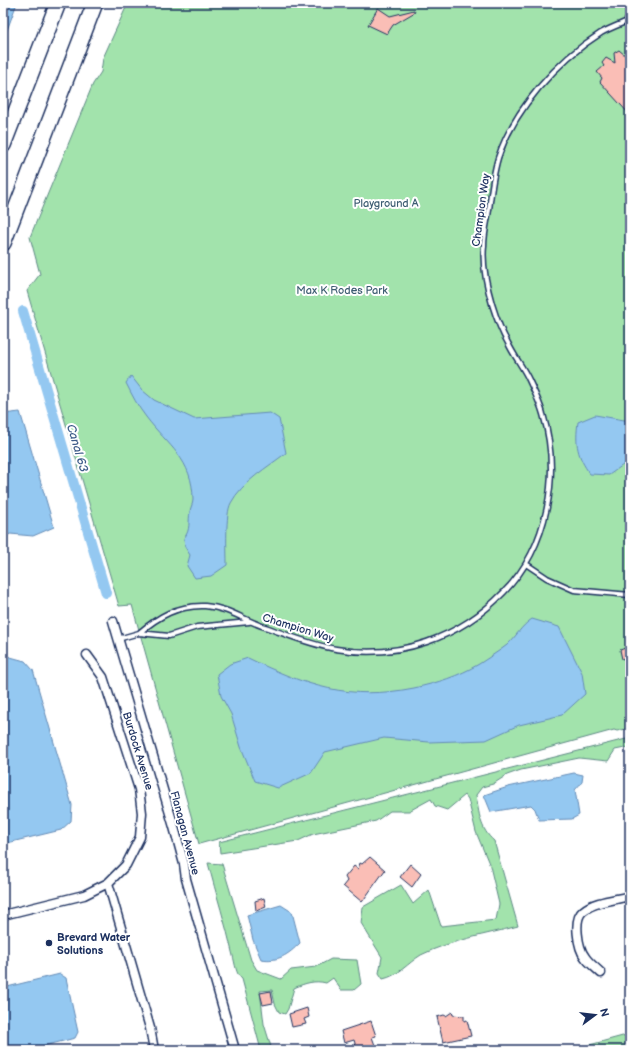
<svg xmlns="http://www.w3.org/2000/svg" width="633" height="1053" viewBox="0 0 633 1053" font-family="'Balsamiq Sans',sans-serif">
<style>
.green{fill:#a2e3ac;stroke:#5e8985}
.water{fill:#94c8f1;stroke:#648bb6}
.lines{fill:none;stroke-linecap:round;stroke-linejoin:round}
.canal{stroke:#94c8f1;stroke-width:10}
.building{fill:#fabeb6;stroke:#1b2f5e}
.lane-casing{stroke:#1b2f5e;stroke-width:7}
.street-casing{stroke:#1b2f5e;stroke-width:11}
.highway-casing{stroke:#1b2f5e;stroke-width:18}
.lane{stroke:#fff;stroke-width:4}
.street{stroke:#fff;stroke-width:8}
.highway{stroke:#fff;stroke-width:15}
.poi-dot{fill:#1b2f5e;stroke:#fff;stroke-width:1.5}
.labels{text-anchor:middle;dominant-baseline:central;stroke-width:4;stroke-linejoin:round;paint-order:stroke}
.park-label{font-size:11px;fill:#3d5c72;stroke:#fff}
.street-label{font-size:11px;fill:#1b2f5e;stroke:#fff}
.poi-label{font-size:11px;font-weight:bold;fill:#1b2f5e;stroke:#fff;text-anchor:start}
.water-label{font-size:12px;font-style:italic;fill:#3f5d8a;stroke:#fff}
</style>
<rect width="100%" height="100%" fill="#fff"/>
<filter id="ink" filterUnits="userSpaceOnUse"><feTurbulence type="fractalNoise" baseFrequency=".025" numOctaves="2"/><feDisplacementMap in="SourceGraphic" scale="8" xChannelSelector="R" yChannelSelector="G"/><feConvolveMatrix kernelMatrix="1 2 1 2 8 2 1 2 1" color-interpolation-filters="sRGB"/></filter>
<g filter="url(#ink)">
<path class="green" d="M128 3H630V728L617 731 614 730 199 844 132 605 119 606 27 291 40 274 30 237 93 84 101 72 103 58Z
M630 738V747L615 750 608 761 579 758 521 770 507 775 493 784 482 787 476 795C479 813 480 829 494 841L518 926C486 935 451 940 421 955 408 963 398 976 383 979L379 973 382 957 361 923 363 907 401 885 413 904 429 890 441 926 496 920 499 904 490 866 476 832 468 799 465 795 447 810 435 806 431 799 409 811H390L376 821 313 834 298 841 220 853 219 842Z
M208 863 222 864 251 960 257 970 281 979 291 970 316 967 331 959 357 960 361 984 354 990H341L333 978 326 983C315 980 305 983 294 988L288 1009 285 1014 279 1012 275 1004 272 990 260 991 264 1024 272 1050H261L242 979C236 975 235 963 233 956 226 925 216 894 208 863Z
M630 1034V1050H571Z"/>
<path class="water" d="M3 3H17L3 41Z
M131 376 142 390 154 400 194 419 270 413 279 419 286 453C268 467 242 482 231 503 225 514 227 551 227 565L211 576 195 578 187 566 190 555 185 547 184 538C191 530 188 521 190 512 190 508 193 504 193 500 193 459 168 446 146 417 138 407 132 395 126 383Z
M20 412 54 527 33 536 10 534 3 539V414Z
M595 415 630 421V460L609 475 590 474C577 456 575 444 578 422Z
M532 619 559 627 582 673 585 694 562 715 519 725 486 740 429 742 384 738 325 752 311 773 278 788 255 781 241 747 231 714 221 696 217 674 230 664 248 658C306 686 349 701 414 688 437 683 459 676 479 664 488 658 498 652 507 645 516 637 521 626 532 619Z
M3 655 25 661 33 670 72 805 71 821 61 830 3 844Z
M574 773 583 775 582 782 575 790 579 815 572 819 539 820 535 809 531 805 491 812 484 795 508 787Z
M281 905 292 912 300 943C288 955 278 962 261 959L253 940 247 915Z
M60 974 66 978 78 1032 75 1038 28 1050H3V988Z"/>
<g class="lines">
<path class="canal" d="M23 311 106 593"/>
</g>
<path class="building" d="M378 8 390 16 414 10 415 12 393 25 387 34 368 25Z
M619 50 626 56 630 53V115L600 82 602 78 597 72 604 66 602 63 606 58 615 63 614 53Z
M628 647 630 656 622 659 620 650Z
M370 857 385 870 362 902 343 886 347 881 345 877 354 866 358 869 360 863 362 864Z
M410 864 421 874 412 887 400 877Z
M264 898 266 907 256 911 255 901Z
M271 991 273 1003 263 1005 260 993Z
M307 1008 309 1017 304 1019 306 1024 292 1027 289 1014Z
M452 1012 453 1015 464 1016V1021L467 1020 471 1036 443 1042 437 1017 444 1015 446 1016Z
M371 1021 376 1036 372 1037 376 1048 357 1050 354 1040 344 1043 341 1031Z"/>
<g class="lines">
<g class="lane-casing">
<path id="lane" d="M526 564 547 578 574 590 630 595
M139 633C159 616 178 605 205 606 230 608 243 620 265 627 288 635 311 645 336 649 399 660 460 638 504 592 548 547 561 474 543 414 540 403 534 391 529 380 523 367 514 356 508 343 501 331 496 317 492 304 487 287 482 264 484 246 484 234 487 222 489 210 491 192 493 175 498 158 514 109 558 60 601 33 610 28 621 24 630 20
M118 639 139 633 169 636 197 627 249 622"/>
</g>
<g class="street-casing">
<path id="street" d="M113 621 174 827 184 864 186 879 235 1050
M108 883 150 1028 154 1050
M3 915 84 895 108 883 126 865 140 837 142 813 139 789 103 677 87 655
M601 973C596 968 589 963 585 957 578 948 573 919 583 911 595 901 615 900 630 896"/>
</g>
<g class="highway-casing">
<path id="highway" d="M3 145 58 3
M3 243 95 3"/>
</g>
<use href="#lane" class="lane"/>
<use href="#street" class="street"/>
<use href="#highway" class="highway"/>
</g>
</g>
<circle class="poi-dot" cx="49" cy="943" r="4"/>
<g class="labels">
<g class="park-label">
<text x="386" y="203">Playground A</text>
<text x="342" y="290">Max K Rodes Park</text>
</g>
<g class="street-label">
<text transform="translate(481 210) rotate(-82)">Champion Way</text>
<text transform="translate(298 628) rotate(17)">Champion Way</text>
<text transform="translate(138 751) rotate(73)">Burdock Avenue</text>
<text transform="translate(185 833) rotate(75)">Flanagan Avenue</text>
</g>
<g class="poi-label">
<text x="57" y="937">Brevard Water<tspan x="57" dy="13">Solutions</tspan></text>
</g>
<g class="water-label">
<text transform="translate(77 448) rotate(74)">Canal 63</text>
</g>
</g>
<rect width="633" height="1053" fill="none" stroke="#fff" stroke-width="16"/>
<rect x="8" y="8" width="617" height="1037" fill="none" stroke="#1b2f5e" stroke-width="1.5" filter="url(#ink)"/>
<g transform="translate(595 1015) rotate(75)" stroke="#ffffff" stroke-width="3" paint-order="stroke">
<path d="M0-3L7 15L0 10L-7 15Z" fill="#1b2f5e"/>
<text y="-6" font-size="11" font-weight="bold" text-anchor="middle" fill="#1b2f5e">N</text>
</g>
</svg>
